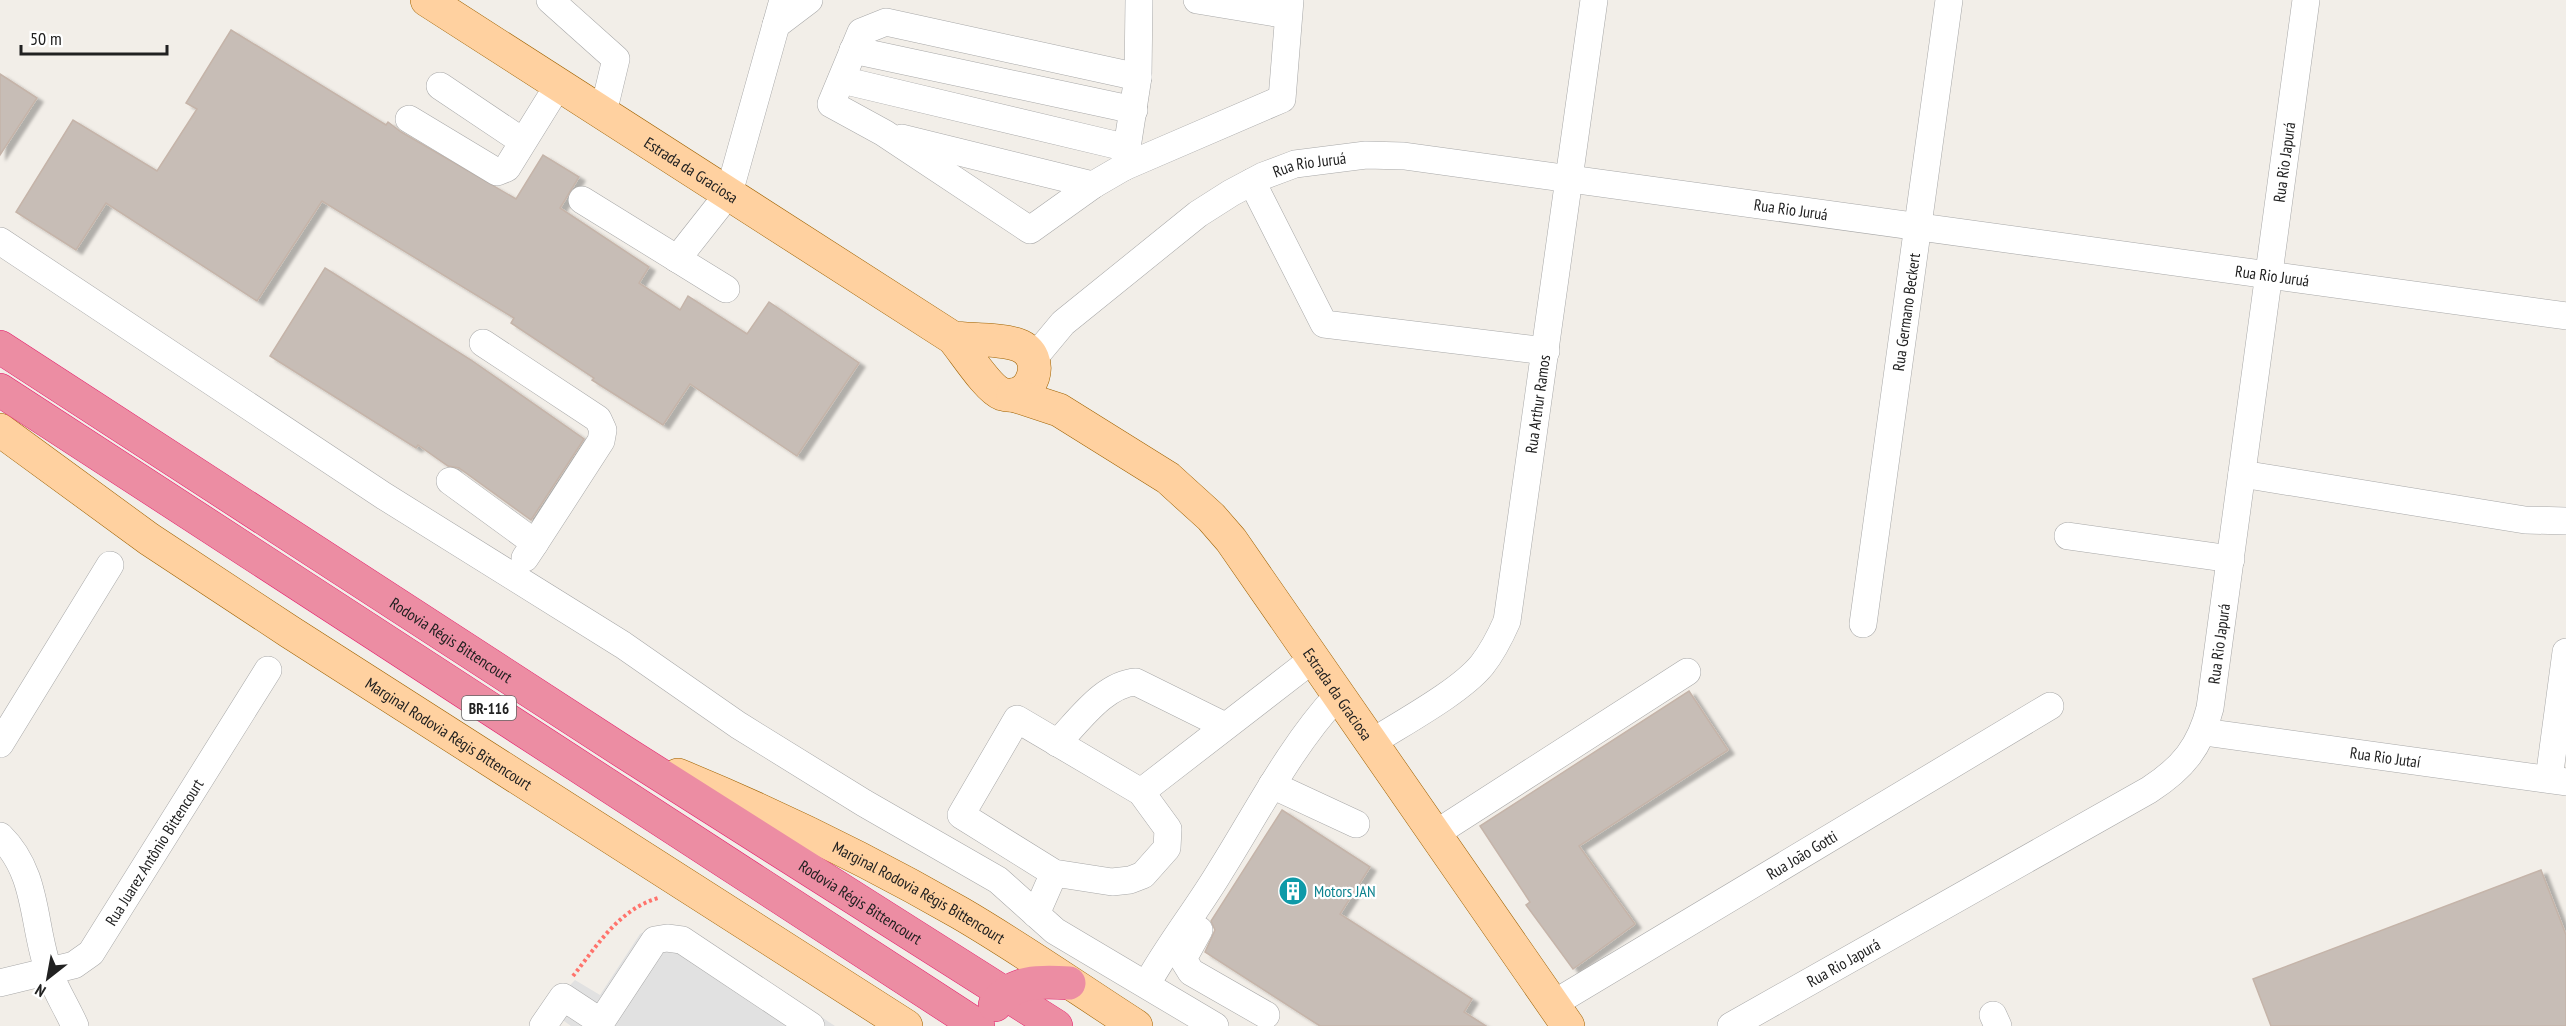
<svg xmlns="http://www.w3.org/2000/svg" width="2566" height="1026" viewBox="0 0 2566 1026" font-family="'PT Sans Narrow',sans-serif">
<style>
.parking{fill:#e1e1e1}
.building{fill:#c7bdb6;stroke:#c5b4a9;stroke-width:1.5;filter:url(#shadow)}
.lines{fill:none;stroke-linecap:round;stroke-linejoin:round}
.minor-casing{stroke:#a8a8a8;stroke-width:28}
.major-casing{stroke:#9f6200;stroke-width:34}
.highway-casing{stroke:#e4216d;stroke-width:34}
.path{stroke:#ff736c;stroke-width:4;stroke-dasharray:3 3;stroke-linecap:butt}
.minor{stroke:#fff;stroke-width:27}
.major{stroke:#ffd1a0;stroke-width:33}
.highway{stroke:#ec8da3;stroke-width:33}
.labels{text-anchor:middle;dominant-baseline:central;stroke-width:4.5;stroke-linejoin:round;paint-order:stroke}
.shield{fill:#fff;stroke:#646464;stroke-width:1.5}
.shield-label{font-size:15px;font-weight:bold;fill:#212121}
.street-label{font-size:16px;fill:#212121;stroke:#fff}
.culture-label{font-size:16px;fill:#0d838f;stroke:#fff;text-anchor:start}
</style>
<defs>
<filter id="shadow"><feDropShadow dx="6" dy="4" stdDeviation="1.5" flood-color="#0004"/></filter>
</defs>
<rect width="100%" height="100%" fill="#f2eee8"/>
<path class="parking" d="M653 927 729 956 835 1026H571L547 1009 575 980 600 995 640 934Z"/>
<path class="building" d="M231 30 386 125 388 122 401 132 516 199 543 155 579 177 560 208 649 267 639 283 680 310 688 296 747 334 769 302 859 363 797 456 690 384 663 425 592 380 594 378 511 323 514 318 322 201 257 301 106 203 76 250 16 212 73 120 157 171 197 109 186 103Z
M0 74 37 98 0 155Z
M325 268 471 360 584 439 531 520 459 468 448 466 418 445 416 448 270 356Z
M1689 691 1728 750 1579 846 1635 924 1573 969 1526 905 1530 902 1480 826Z
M1282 810 1370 867 1340 914 1472 999 1464 1012 1486 1026H1320L1205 952 1215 930 1211 921Z
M2541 870 2566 935V1026H2271L2253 979Z"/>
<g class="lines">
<g class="minor-casing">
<g id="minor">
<path d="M550 0 616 59 603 113"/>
<path d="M1139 0 1138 77 1124 167 1282 99 1290 0"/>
<path d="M1197 0 1288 15"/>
<path d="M776 25 809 0"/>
<path d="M853 50 1134 110"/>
<path d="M842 80 1128 148"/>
<path d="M440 86 522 141"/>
<path d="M409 119 497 172 507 168 559 84"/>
<path d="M902 138 1093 185"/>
<path d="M1124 167 1093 185 1030 230 884 133 831 104 861 32 886 22 1138 77"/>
<path d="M1252 182 1324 324 1546 351"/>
<path d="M582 200 726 289"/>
<path d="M0 241 384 496 623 645 738 725 864 803 998 880 1055 931 1215 1026"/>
<path d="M677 259 729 193 783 0"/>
<path d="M483 343 598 419 603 430 601 441 535 543"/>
<path id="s1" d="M1033 359 1063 323 1198 214 1231 193 1263 176 1295 164 1366 155 1404 156 2566 316"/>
<path d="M2242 474 2525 520 2566 521"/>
<path d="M450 481 535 543 525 558"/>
<path d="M2068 536 2231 559"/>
<path id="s2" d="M1863 624 1949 0"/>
<path id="s3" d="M2204 732 2566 782"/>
<path d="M1057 743C1079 721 1104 684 1136 682L1225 726"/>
<path id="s4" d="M1371 743C1402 723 1460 692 1482 665 1493 651 1500 637 1507 621L1594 0"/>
<path d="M0 744 110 565"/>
<path d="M2549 779 2566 652"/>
<path d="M1272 785 1356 824"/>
<path d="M1141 792 1313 659"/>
<path d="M1435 834 1687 672"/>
<path d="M0 836C39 874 32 925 49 972 56 991 67 1008 75 1026"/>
<path d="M1036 914 1054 873 961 815 1017 719 1141 792 1168 829 1167 848 1143 875 1130 880 1112 882 1054 873"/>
<path d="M1199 930 1183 959 1191 972 1266 1015"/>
<path id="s5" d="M0 983 74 965 91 953 268 670"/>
<path d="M1147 984C1168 946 1196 911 1219 873 1257 813 1289 748 1338 695"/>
<path id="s6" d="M1553 1004 2050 706"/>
<path d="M1993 1015 1998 1026"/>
<path d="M543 1026 563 997 601 1022 655 940 667 938 682 940 811 1026"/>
<path id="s7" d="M1731 1026 2149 790C2183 768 2200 747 2210 708L2306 0"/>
</g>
</g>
<g class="major-casing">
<g id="major">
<path id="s8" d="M427 0 953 338C964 351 988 389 1002 394 1033 403 1048 356 1018 345 1002 339 971 340 953 338"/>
<path id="s9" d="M1013 395 1059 410 1168 478 1211 517 1231 540 1568 1026"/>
<path id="s10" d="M0 430 149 539 290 632 906 1026"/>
<path id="s11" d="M678 775C773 814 871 862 960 913 1020 948 1077 988 1136 1026"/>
</g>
</g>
<g class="highway-casing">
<g id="highway">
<path id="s12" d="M0 347 624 752 1056 1026"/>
<path d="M0 390 978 1026"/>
<path d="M995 1005C1013 980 1041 981 1069 983"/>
</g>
</g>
<path class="path" d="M573 976C597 946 618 910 658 898"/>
<use href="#minor" class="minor"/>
<use href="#major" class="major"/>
<use href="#highway" class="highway"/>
</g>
<defs>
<g id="building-disc" transform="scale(1.5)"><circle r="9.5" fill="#0f9aa8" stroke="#fff"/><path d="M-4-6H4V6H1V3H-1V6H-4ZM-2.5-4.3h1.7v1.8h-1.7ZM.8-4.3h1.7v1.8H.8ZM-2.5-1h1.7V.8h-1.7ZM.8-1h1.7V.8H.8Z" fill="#fff"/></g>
</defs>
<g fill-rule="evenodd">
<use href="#building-disc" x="1293" y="891"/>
</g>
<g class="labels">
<rect class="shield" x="462" y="696" width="54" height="24" rx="4.5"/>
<g class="shield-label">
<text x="489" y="708">BR-116</text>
</g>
<g class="street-label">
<text stroke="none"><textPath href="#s7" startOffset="1136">Rua Rio Japurá</textPath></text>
<text stroke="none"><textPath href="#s1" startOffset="344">Rua Rio Juruá</textPath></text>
<text stroke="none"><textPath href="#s8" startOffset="314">Estrada da Graciosa</textPath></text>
<text stroke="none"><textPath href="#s1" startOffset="830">Rua Rio Juruá</textPath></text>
<text stroke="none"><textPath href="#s1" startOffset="1316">Rua Rio Juruá</textPath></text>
<text stroke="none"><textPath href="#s2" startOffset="315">Rua Germano Beckert</textPath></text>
<text stroke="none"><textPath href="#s4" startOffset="406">Rua Arthur Ramos</textPath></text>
<text stroke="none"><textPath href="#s12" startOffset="538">Rodovia Régis Bittencourt</textPath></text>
<text stroke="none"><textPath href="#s7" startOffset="650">Rua Rio Japurá</textPath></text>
<text stroke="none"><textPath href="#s9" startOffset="453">Estrada da Graciosa</textPath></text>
<text stroke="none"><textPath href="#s10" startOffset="542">Marginal Rodovia Régis Bittencourt</textPath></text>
<text stroke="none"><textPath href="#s3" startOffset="183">Rua Rio Jutaí</textPath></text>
<text stroke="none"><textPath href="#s5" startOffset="216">Rua Juarez Antônio Bittencourt</textPath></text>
<text stroke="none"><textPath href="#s6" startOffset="290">Rua João Gotti</textPath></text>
<text stroke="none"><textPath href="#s11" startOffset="268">Marginal Rodovia Régis Bittencourt</textPath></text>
<text stroke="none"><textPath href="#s12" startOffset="1024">Rodovia Régis Bittencourt</textPath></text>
<text stroke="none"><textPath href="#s7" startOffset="129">Rua Rio Japurá</textPath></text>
</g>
<g class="culture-label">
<text x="1314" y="891">Motors JAN</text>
</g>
</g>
<g transform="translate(48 978) rotate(211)" stroke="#ffffff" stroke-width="4.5" paint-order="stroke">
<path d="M0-4.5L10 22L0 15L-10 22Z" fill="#212121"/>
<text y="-9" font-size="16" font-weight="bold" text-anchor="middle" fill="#212121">N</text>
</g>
<path d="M21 45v9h146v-9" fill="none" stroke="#212121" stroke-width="3"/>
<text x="30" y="45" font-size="18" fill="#212121" stroke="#ffffff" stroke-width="4.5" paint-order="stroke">50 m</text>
</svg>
